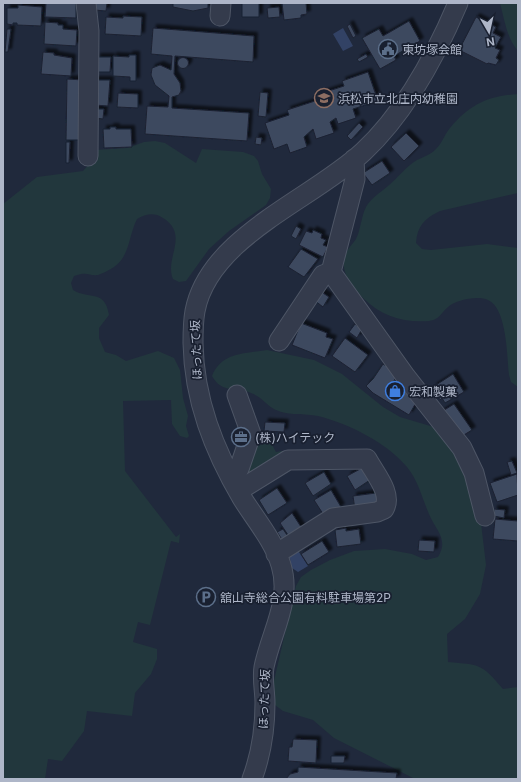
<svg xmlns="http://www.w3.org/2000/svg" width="521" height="782" viewBox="0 0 521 782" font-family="Inter,'Noto Sans JP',sans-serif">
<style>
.green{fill:#22373d}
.water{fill:#324265}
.building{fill:#3e485e;stroke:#1b2232;filter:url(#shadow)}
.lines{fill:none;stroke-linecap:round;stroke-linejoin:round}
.minor-casing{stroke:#4e5666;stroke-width:21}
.minor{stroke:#343b4c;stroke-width:19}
.labels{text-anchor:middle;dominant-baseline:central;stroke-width:3.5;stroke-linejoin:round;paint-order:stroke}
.poi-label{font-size:12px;fill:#aeb6c8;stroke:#192030;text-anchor:start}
.street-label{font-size:12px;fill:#aeb6c8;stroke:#192030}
</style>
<defs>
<filter id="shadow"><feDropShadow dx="3.5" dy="-3.5" stdDeviation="1" flood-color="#0009"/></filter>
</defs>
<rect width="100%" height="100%" fill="#20293c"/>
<path class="green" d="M500 3H518V51C507 39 504 18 500 3Z
M518 94V193L440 211C425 218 417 226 416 243L422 249 431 250 487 244 518 248V387L511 382 509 375C507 357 507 308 488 300 478 295 455 300 448 307 441 313 439 320 429 321 404 323 381 316 363 298 352 287 338 270 346 253 348 248 353 244 356 239 361 229 361 217 366 207 371 198 380 193 388 186 398 178 405 167 417 160 423 157 430 155 435 150 442 144 444 135 450 128 470 104 488 96 518 94Z
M155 141 165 143 196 163 202 149 243 152 254 156 258 161 262 174 271 189 270 198 266 205 229 231 209 249 186 281 179 282 173 279C164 258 190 235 163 218 154 212 146 214 137 219 127 239 131 260 107 271 105 272 101 274 98 275 88 276 88 271 74 276L71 283 73 290C90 300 105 289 109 315L99 328V338L105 352 116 355 126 361 158 351 174 358 180 370 183 398 188 416 186 426 189 436 187 438 180 436 172 424 171 400 123 401 125 471 176 537 180 534 179 543 171 541 150 625 138 622 133 642 157 649V659L151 674 135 693 132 716 87 711 84 731 62 761 48 759 45 779H3V204L37 177 83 171 91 162 95 150 127 148 144 142Z
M267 350 314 360 342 374 383 407 400 417 437 428 457 452 481 523 486 565 480 594 465 619 447 634 448 662C480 665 481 663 503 689L518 687V779L413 778 334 738 313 720 283 711 275 705 272 696 273 685 296 586 301 577 311 570 330 560 354 551 385 549 412 554 426 560 438 557C449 539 436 531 429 514 422 498 418 480 407 467 386 442 349 424 318 416 305 413 288 416 276 410 267 406 261 396 251 393 235 386 222 394 212 376 222 352 244 354 267 350Z
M269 439 276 452 282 451 287 455 247 479 239 478 249 451Z"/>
<path class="water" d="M343 28 353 46 343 51 333 34Z
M297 549 308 566 298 572 292 568 289 554Z"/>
<path class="building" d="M46 3H76V18L45 17Z
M95 3H107L106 11 94 10Z
M173 3H208V8L193 11 173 7Z
M242 3H259V17H242Z
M282 3H306L307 14 301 15V18L284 20Z
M18 5 42 7 41 26 17 25V23H13V25L7 24V8H18Z
M279 7 280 17 268 18 267 8Z
M123 16 142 17 141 36 105 34 106 17 123 18Z
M476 17 496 27 493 33 501 37 495 48 500 50 496 58 499 60 496 65 488 63 487 64 459 50Z
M409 21 420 41 394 56 396 60 380 69 362 38 379 29 383 36Z
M45 22 58 23V25H63V29L77 30 76 46 44 44Z
M350 24 356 36 353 38 347 26Z
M153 28 254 36 253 62 175 56 174 74 180 83 181 91 179 95 172 97V108L249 113 247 141 145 134 147 106 168 107 169 96 155 85 151 75 152 68 160 65 171 70 172 56 151 54Z
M7 29H11L8 52H5Z
M43 52 54 53V55L72 58 71 76 41 74Z
M366 54 368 57 359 62 357 59Z
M129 55H136V81H130V77L113 76V56L129 57Z
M97 57H111L110 72H97Z
M177.5 63a5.5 5.5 0 1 1 11 0a5.5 5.5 0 1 1-11 0Z
M368 72 378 101 353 109 356 118 338 124 336 118 330 122 334 133 316 139 313 129 304 137 307 147 290 153 287 144 274 149 265 123 289 115 287 110 315 101 313 96 344 86 342 81Z
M67 79 84 80 83 140H66Z
M94 80H110L108 106 94 105Z
M260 92 268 93 266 117 258 116Z
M118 93 138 94V108L117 107Z
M95 109H104L103 119 95 118Z
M359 123 363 127 351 140 347 136Z
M110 127H116V129H131L132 147 104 148 103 129H110Z
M406 133 419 146 404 161 391 147Z
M256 137 262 138 261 145 255 144Z
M66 142H70L69 163H66Z
M382 161 390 173 372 185 363 173Z
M296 226 301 229 296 239 291 236Z
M313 230 322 234 321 238 326 240 323 245 328 247 323 257 299 245 306 231 312 233Z
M301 249 318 259 304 277 288 267Z
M320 291 329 297 323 307 314 300Z
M301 323 327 333 326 337 333 339 325 358 292 345Z
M355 324 362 329 357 338 349 332Z
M345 338 368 355 355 372 332 356Z
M383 364 398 373 393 383 409 393 408 395 417 401 409 415 373 393 366 386 373 379Z
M453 374 464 392 445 403 442 398 440 400 433 387Z
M454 404 472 430 459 438 441 412Z
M265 422 285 423 284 432 264 431Z
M512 461 517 473 511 475 507 462Z
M362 468 370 480 355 490 347 476Z
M324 472 331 484 313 496 305 483Z
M517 474 518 495 497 502 490 483Z
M277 488 287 503 268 515 259 500Z
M331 490 341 507 325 517 314 500Z
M376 493 378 507 355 510 353 496Z
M494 509 505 510 504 518 494 516Z
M292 513 303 530 290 538 280 523Z
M495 519 518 521V541L493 539Z
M346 528V531L359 529 361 544 337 547 335 530Z
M283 529 289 538 283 541 277 532Z
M419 540 435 541 434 552 418 551Z
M322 541 329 552 308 565 301 554Z
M293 739 317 740 316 763 288 761 289 747H292Z
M331 756H345L344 763H331Z
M298 767 397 773 396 779H286L290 774 298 772Z"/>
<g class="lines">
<g class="minor-casing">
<path id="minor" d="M86 3 89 31 88 156
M220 16 221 3
M354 159 355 179 331 272 406 377 462 448 474 473 485 516
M279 341 323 275 331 272
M229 474 239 469 251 434 237 395
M238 491 288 460 367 459C375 474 393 494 384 509L377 512 333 518 276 554
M252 779C261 755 265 729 265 703 265 691 262 679 264 667 271 632 292 601 281 565 274 541 255 519 242 498 214 450 194 400 193 343 193 333 193 322 195 311 209 237 311 200 363 152 404 114 436 55 458 3"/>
</g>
<use href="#minor" class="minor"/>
</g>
<defs>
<g id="civic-ring" transform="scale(1)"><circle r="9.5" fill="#192030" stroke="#5c6f8a" stroke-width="1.5"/><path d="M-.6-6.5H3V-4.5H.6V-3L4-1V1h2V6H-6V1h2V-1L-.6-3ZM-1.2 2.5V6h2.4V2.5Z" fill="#5c6f8a"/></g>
<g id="school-ring" transform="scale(1)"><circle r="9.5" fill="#192030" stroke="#8d6e63" stroke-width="1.5"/><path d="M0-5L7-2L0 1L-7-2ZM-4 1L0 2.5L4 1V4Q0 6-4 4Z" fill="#8d6e63"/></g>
<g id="shop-ring" transform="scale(1)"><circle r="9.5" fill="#192030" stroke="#3f7fe0" stroke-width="1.5"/><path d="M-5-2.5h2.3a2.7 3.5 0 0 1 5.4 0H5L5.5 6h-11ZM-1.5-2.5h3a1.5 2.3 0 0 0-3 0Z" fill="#3f7fe0"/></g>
<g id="office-ring" transform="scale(1)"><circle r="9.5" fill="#192030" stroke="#5c6f8a" stroke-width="1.5"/><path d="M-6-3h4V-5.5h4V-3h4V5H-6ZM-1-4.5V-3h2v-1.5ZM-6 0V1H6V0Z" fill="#5c6f8a"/></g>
<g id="parking-ring" transform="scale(1)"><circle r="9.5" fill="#192030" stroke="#5c6f8a" stroke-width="1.5"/><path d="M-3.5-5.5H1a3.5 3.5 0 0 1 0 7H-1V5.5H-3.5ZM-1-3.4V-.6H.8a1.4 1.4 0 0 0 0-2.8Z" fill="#5c6f8a"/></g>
</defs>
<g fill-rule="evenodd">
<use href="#civic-ring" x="388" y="49"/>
<use href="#school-ring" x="324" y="98"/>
<use href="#shop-ring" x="395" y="391"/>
<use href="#office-ring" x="241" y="437"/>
<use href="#parking-ring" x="206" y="597"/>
</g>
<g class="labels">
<g class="poi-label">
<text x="402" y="49">東坊塚会館</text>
<text x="338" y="98">浜松市立北庄内幼稚園</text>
<text x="409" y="391">宏和製菓</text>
<text x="255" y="437">(株)ハイテック</text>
<text x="220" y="597">舘山寺総合公園有料駐車場第2P</text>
</g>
<g class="street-label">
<text transform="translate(196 350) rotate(-92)">ほったて坂</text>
<text transform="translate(264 699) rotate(-88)">ほったて坂</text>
</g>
</g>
<rect width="521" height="782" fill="none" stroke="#aeb6c8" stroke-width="8"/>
<g transform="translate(489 32) rotate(171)" stroke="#192030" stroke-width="3" paint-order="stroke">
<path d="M0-3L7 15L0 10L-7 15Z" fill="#aeb6c8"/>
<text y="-6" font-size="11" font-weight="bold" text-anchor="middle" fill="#aeb6c8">N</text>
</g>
</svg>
